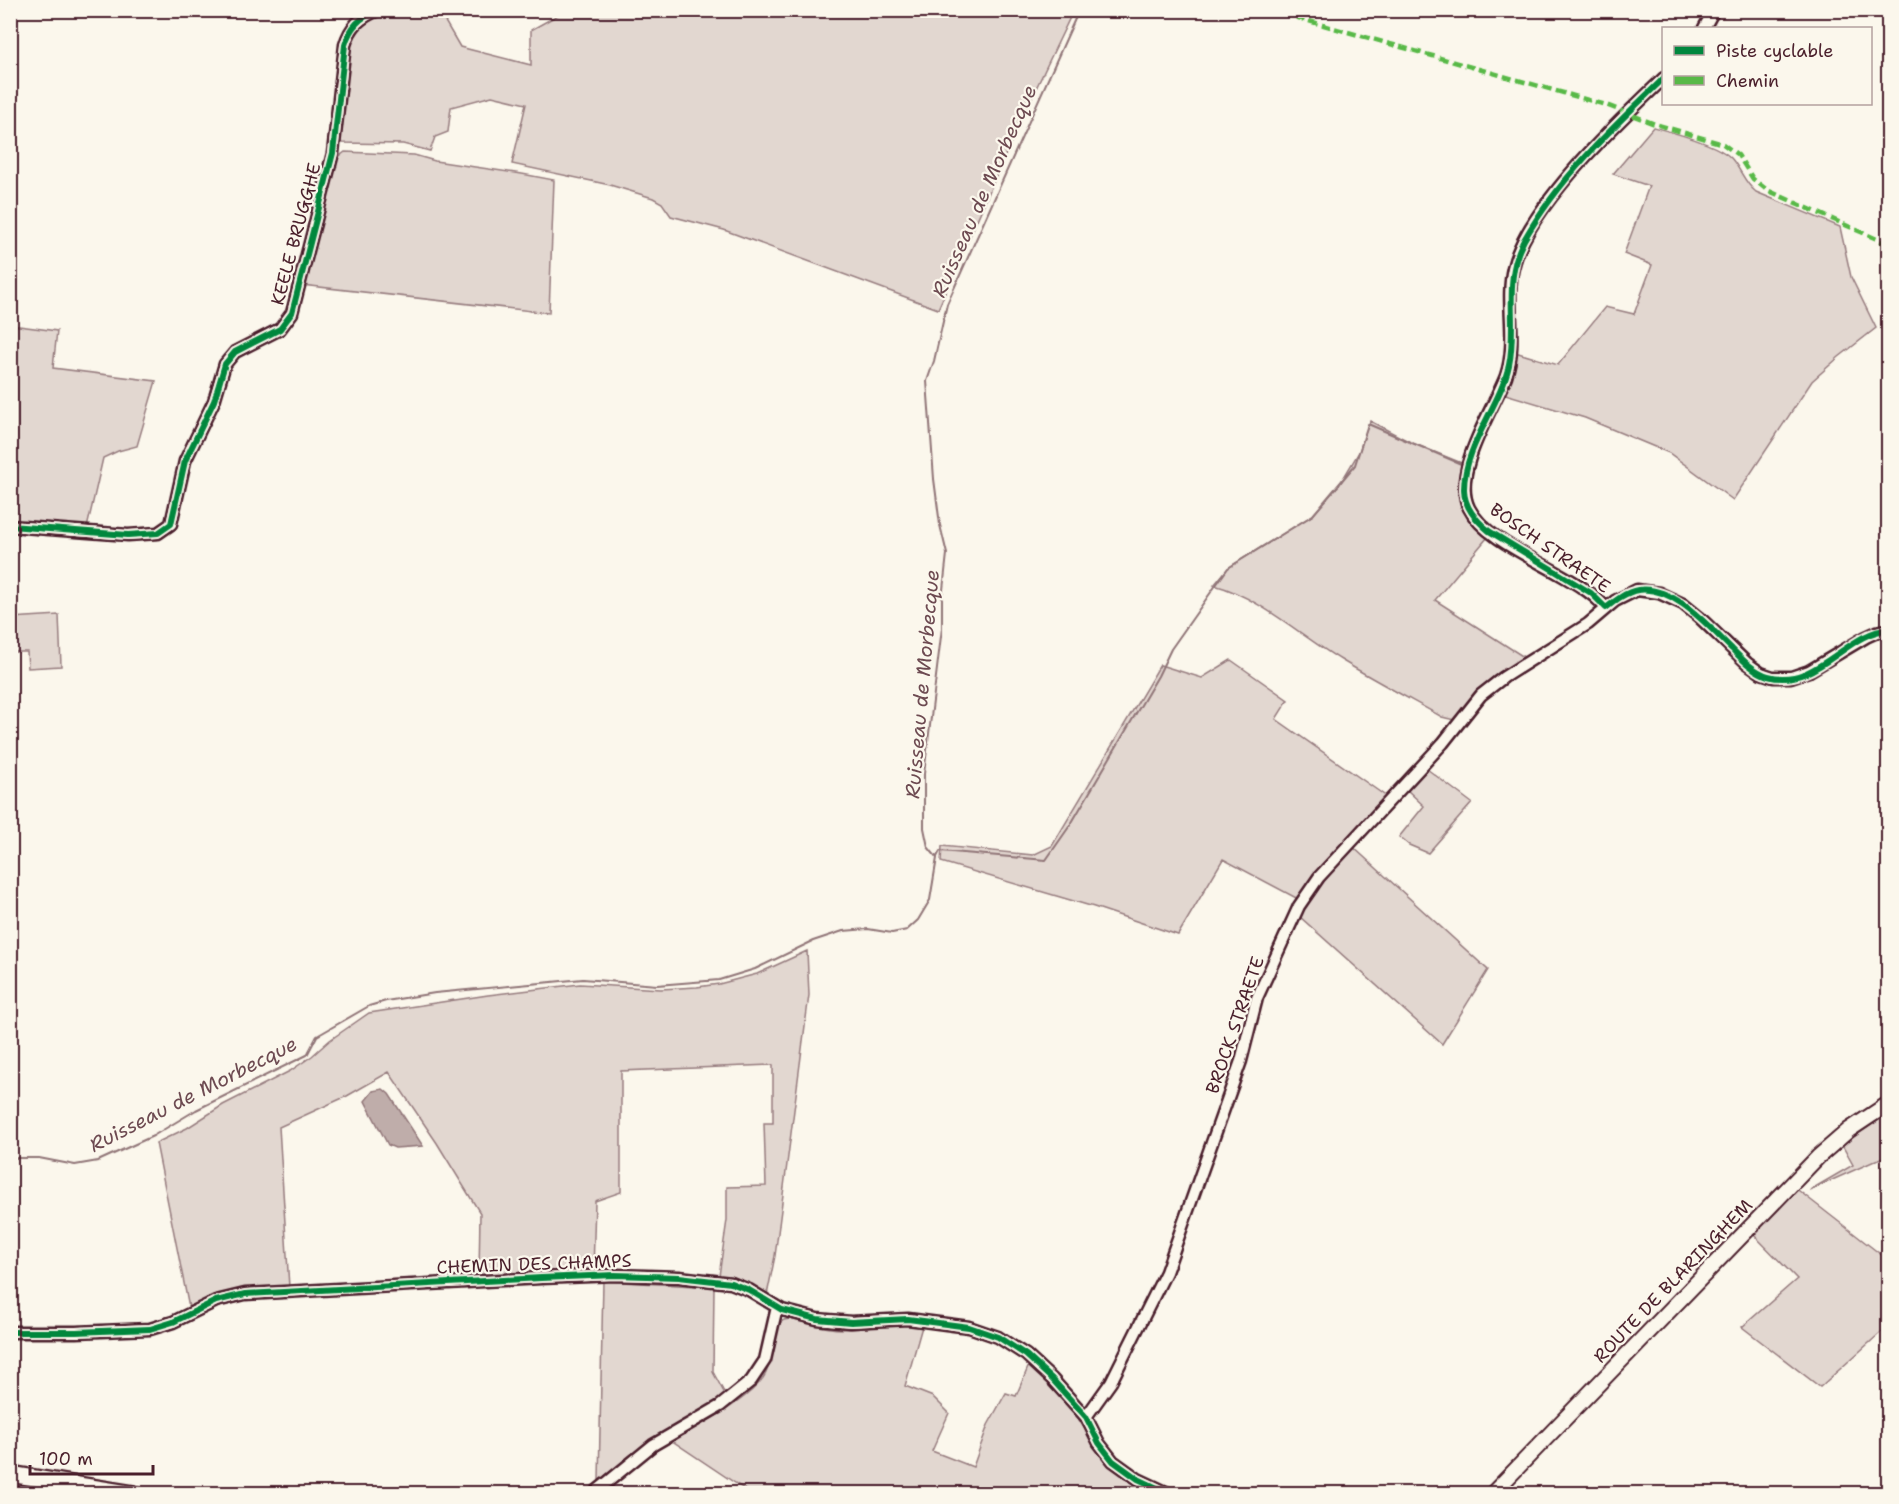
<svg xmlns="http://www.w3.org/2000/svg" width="1899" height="1504" viewBox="0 0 1899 1504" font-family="'Shantell Sans',sans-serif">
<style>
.green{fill:#e2d7d0;stroke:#967b7e;stroke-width:1.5}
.water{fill:#bfadaa;stroke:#907477;stroke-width:1.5}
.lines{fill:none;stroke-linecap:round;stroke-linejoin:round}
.stream{stroke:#907477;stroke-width:2}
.street-casing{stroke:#4a1f2b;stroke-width:15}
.secondary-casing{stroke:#4a1f2b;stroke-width:18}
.primary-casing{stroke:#4a1f2b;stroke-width:20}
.street{stroke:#fbf7ec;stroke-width:10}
.secondary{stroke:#fbf7ec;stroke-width:14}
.primary{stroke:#fbf7ec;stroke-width:15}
.quiet{stroke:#58b947;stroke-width:4.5;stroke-dasharray:9 4.5;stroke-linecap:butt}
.cycleway-casing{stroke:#fbf7ec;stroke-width:10}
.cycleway{stroke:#00873e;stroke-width:6}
.labels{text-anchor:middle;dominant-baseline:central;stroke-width:4.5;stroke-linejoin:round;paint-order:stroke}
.street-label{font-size:18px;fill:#4a1f2b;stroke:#fbf7ec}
.water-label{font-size:20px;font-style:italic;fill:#6d4a51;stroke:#fbf7ec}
</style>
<rect width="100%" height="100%" fill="#fbf7ec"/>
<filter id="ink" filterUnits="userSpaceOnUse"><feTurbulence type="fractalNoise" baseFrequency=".0167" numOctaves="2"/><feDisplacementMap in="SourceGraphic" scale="12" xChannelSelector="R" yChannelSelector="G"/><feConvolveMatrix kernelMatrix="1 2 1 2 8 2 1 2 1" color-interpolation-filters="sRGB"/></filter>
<g filter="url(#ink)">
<path class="green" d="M410 11H439L460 47 531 65V30L565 11H1073L1018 126 938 309 724 230 671 216 662 203 653 198 610 185 512 164 526 104 492 96 451 107 448 132 435 137 430 151 403 144 342 143 340 142C341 117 342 44 357 27 371 13 393 15 410 11Z
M1653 127C1672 132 1718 144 1731 158 1741 169 1744 183 1756 192L1840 227 1851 277 1876 328 1839 357 1812 381 1733 500 1669 453 1585 418 1502 393 1515 352 1558 365 1605 307 1634 314 1652 265 1624 254 1649 186 1613 174Z
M345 152 414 155 435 161 522 174 554 180 549 313 302 285 329 193 337 158Z
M11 325 57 331 53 368 156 381 137 446 118 451 103 458 87 528 11 521Z
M1370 421 1410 442 1464 464C1456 497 1459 517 1487 538L1435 600 1527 659 1494 676 1478 691 1454 720 1442 717C1408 698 1374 680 1341 660 1301 636 1259 597 1214 585L1228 568 1313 515 1340 484 1359 452Z
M59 615 61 666 28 668 27 652H11V618Z
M1231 660 1288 700 1276 719 1387 797 1334 852 1300 900 1223 859 1178 935 1094 907 941 862 942 846 1033 855 1052 846 1160 665 1202 678Z
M1427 769 1472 803 1428 853 1409 845 1399 837 1424 806 1405 788Z
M1352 846 1488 970 1442 1044 1299 916 1307 902Z
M807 951 809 995 775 1256 767 1295 734 1277 719 1276 727 1220V1187L766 1186 764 1123H773V1065L621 1071V1192L595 1201 593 1272 479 1276 480 1213 437 1143 389 1072 347 1096 279 1127 289 1287C247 1290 227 1288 189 1308L156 1143 187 1128 223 1105 290 1071 312 1056 330 1040 369 1013 488 995 580 984 661 989 697 987 719 984 757 974Z
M1888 1114V1155L1810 1190 1853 1165 1842 1145Z
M1794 1187 1888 1260V1326L1820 1387 1742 1327 1797 1279 1751 1232Z
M603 1281 714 1287 713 1372 726 1396 656 1437 632 1454 599 1481Z
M790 1319C810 1324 830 1330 851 1329 875 1328 898 1322 923 1323L905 1386 933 1397 949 1413 932 1451 973 1467 988 1425 1006 1393 1016 1396 1029 1365 1074 1412 1104 1459 1135 1483 1130 1494 750 1493 671 1440C696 1428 754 1398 766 1373 773 1357 774 1339 780 1323L784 1320Z"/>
<path class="water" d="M383 1089 389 1094 423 1146 395 1148 388 1145 365 1101 373 1091Z"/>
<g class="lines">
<path class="stream" d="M937 857 940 851 1046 860 1071 824 1158 676 1171 649 1228 568 1313 515 1355 465 1368 424 1461 464
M10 1158H39L75 1165 98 1161 153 1136 196 1110 307 1055 317 1036 369 1006 386 1001 435 993 583 979 657 985 719 980 755 969 813 941 843 931 868 929 892 933 907 930 918 920 930 900 937 858 928 847 924 828V774L942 628V599L947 554 940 525 934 479 927 381 934 361 947 304 1079 10"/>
<g class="street-casing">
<path id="street" d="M1704 28 1714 10
M10 526 128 535 158 533 171 524 185 461 214 401 225 364 235 352 280 329 292 313 333 153 345 45C350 27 360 17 378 10
M1606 608C1575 571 1489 549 1469 508 1451 472 1493 410 1506 376 1518 341 1505 303 1513 268 1527 207 1618 122 1664 78
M10 1332H76L150 1329 173 1322 216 1301 245 1294 541 1278 615 1275 679 1277 731 1283 749 1290 782 1310 817 1319 851 1322 908 1319 969 1327 998 1337 1026 1355 1052 1379 1086 1417 1099 1443 1113 1461 1138 1479 1170 1494
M1086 1417 1111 1382 1166 1272 1241 1061 1257 998 1299 906 1319 877 1443 743 1481 695 1504 677 1588 624 1615 601 1637 590 1659 593 1683 604 1699 617 1747 663 1761 673 1773 677H1791L1809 671 1866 637 1877 632 1888 630
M593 1494 653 1445 720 1406 751 1381 765 1360 777 1307"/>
</g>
<g class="secondary-casing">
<path id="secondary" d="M1492 1494 1818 1157 1849 1130 1888 1104"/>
</g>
<g class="primary-casing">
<path id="primary" d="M10 1474 134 1494"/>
</g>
<use href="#street" class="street"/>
<use href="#secondary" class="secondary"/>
<use href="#primary" class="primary"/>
<path class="quiet" d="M1270 10 1606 105 1655 124 1723 144 1738 155 1753 179 1767 190 1888 244"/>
<g class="cycleway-casing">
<path id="cycleway" d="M1664 78C1613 127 1559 178 1524 240 1502 280 1518 323 1509 365 1500 406 1464 446 1464 489 1464 507 1476 520 1489 531L1591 593 1606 608C1616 600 1626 592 1638 590 1674 585 1709 627 1732 649 1742 659 1754 672 1768 676 1816 690 1848 631 1888 630
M10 526 128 535 158 533 171 524 185 461 214 401 225 364 235 352 280 329 292 313 333 153 345 45C350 27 360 17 378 10
M10 1332H76L150 1329 173 1322 216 1301 245 1294 541 1278 615 1275 679 1277 731 1283 749 1290 782 1310 817 1319 851 1322 908 1319 969 1327 998 1337 1026 1355 1052 1379 1086 1417 1099 1443 1113 1461 1138 1479 1170 1494"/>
</g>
<use href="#cycleway" class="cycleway"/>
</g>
</g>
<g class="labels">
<g class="street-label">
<text transform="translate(296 234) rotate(-75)">KEELE BRUGGHE</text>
<text transform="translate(1550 548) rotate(35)">BOSCH STRAETE</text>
<text transform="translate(1235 1025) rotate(-71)">BROCK STRAETE</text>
<text transform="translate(534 1264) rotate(-2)">CHEMIN DES CHAMPS</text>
<text transform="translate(1673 1281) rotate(-46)">ROUTE DE BLARINGHEM</text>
</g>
<g class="water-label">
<text transform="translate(984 191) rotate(-66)">Ruisseau de Morbecque</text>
<text transform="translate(922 684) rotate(-85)">Ruisseau de Morbecque</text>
<text transform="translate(193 1094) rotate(-27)">Ruisseau de Morbecque</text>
</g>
</g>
<rect width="1899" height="1504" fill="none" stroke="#fbf7ec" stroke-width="36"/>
<rect x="18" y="18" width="1863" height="1468" fill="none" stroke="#4a1f2b" stroke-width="2" filter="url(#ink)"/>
<rect x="1662" y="27" width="210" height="78" fill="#fbf7ec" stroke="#b4a19f" stroke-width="1.5"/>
<rect x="1674" y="46" width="30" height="9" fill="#00873e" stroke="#b4a19f" stroke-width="1.5"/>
<text x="1716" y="57" font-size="18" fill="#4a1f2b">Piste cyclable</text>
<rect x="1674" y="76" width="30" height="9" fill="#58b947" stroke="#b4a19f" stroke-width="1.5"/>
<text x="1716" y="87" font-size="18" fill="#4a1f2b">Chemin</text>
<path d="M30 1465v9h123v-9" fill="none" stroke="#4a1f2b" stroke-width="3"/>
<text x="39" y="1465" font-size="18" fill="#4a1f2b" stroke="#fbf7ec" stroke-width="4.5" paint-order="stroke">100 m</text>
</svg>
